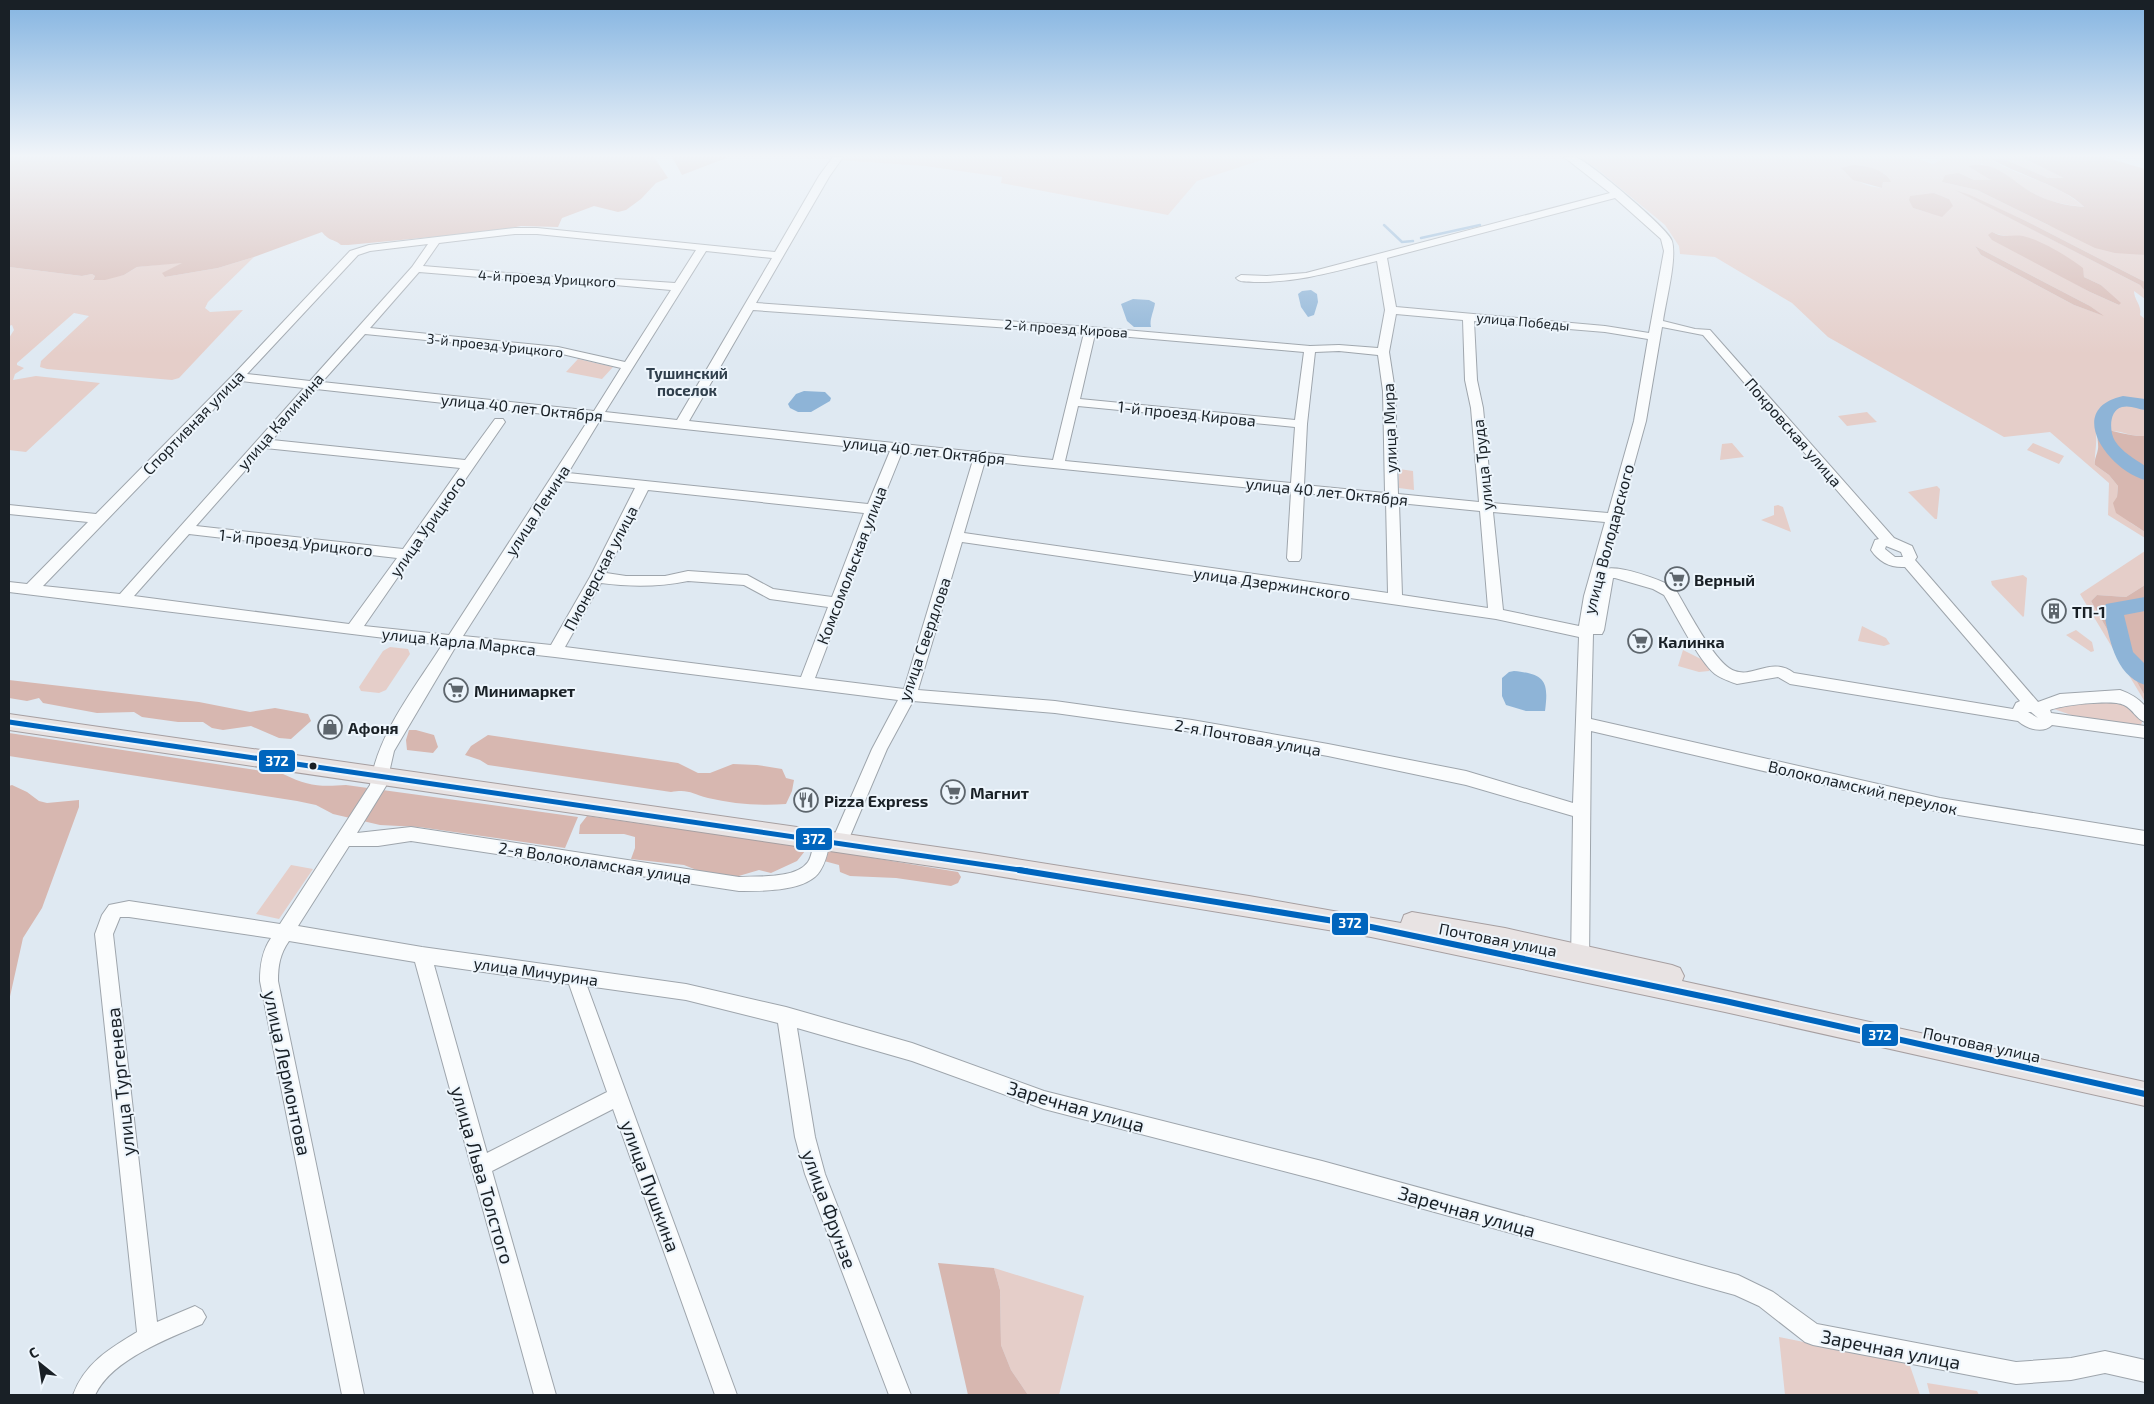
<svg xmlns="http://www.w3.org/2000/svg" width="2154" height="1404" viewBox="0 0 2154 1404" font-family="'Exo 2',sans-serif">
<style>
.green{fill:#e5cec9;fill-rule:evenodd}
.forest{fill:#d7b7b0}
.water{fill:#8eb4d7}
.lines{fill:none;stroke-linecap:round;stroke-linejoin:round}
.stream{stroke:#8eb4d7;stroke-width:2.5}
.river{fill:#8eb4d7;fill-rule:evenodd}
.minor-casing{stroke:#9ea5ac;stroke-width:2}
.major-casing{stroke:#a69fa1;stroke-width:2}
.minor{fill:#fafcfd;fill-rule:evenodd}
.major{fill:#e8e3e3;fill-rule:evenodd}
.bus-1-far1-casing{stroke:#edf5fc;stroke-width:9}
.bus-1-casing{stroke:#edf5fc;stroke-width:10}
.bus-1-far1{stroke:#0065bd;stroke-width:5}
.bus-1{stroke:#0065bd;stroke-width:6}
.bus-dot{fill:#192026;stroke:#edf5fc;stroke-width:2}
.labels{text-anchor:middle;dominant-baseline:central;stroke-width:4;stroke-linejoin:round;paint-order:stroke}
.far-street-label{font-size:14px;fill:#192026;stroke:#edf5fc}
.far-neighbourhood-label{font-size:15px;font-weight:bold;fill:#303f4c;stroke:#edf5fc}
.street-label{font-size:16px;fill:#192026;stroke:#edf5fc}
.poi-label{font-size:16px;font-weight:bold;fill:#192026;stroke:#edf5fc;text-anchor:start}
.near-street-label{font-size:19px;fill:#192026;stroke:#edf5fc}
.line-badge{stroke:#edf5fc;stroke-width:2}
.badge-label{font-size:14px;text-anchor:middle;font-weight:bold;fill:#fff}
</style>
<rect width="100%" height="100%" fill="#dfe9f2"/>
<path class="green" d="M794 157H1271L1197 181 1168 215 1001 183 1002 177 925 166Z
M1579 157H1913L1933 164 1946 157H2021L2065 178H2048L2004 159H1990C2019 177 2059 183 2084 207 2066 205 2047 202 2031 192 2013 182 1999 170 1980 163L1992 180H1974L1959 173 1942 182 1977 190 2048 225 2131 253 2145 255V282L2024 220 1956 190 2140 285 2145 291V299L2134 291C2134 300 2142 305 2140 315L2145 319V436C2124 437 2119 426 2096 434 2097 447 2094 455 2095 465L2109 475 2118 486 2117 497 2131 523 2145 532V538L2108 515 2109 483 2050 432 2004 437 1828 337 1792 303 1715 257 1680 254 1679 246 1665 225 1596 168ZM1861 165 1885 174 1890 182H1883L1882 188C1867 187 1852 180 1842 169ZM1934 193 1949 199 1930 213 1913 208 1912 204ZM1992 232C2005 239 2019 234 2031 240L2083 272 2084 277 2101 285 2120 303 2119 305 2090 292 2065 278ZM1975 246 2090 306 2102 315 2074 305 1981 255Z
M254 257 208 302 205 308 210 312 243 310 179 378 172 380 47 369 40 367 41 361 89 316 74 313 17 363V365L24 368 15 374 13 380 36 376 100 383 26 452 9 450V338L14 330 12 325 9 326V267L82 276 92 274 95 276 93 279 124 275 137 267 184 262 165 277 218 268Z
M578 359 613 367 602 379 566 372Z
M1867 412 1877 422 1847 426 1838 416Z
M1732 443 1744 457 1720 460 1722 444Z
M2033 443 2064 456 2059 464 2027 450Z
M1399 469 1413 471 1414 490 1399 488Z
M1937 486 1940 489 1937 519H1935L1908 492Z
M1778 505 1783 507 1791 532 1761 520 1774 515V506Z
M2145 551V585L2126 597 2097 595 2091 601 2145 696V702L2080 594Z
M2023 575 2027 578 2024 616 2023 617 1992 585 1991 581Z
M1862 626 1886 638 1890 644 1884 646 1858 641Z
M2076 630 2092 642 2094 651 2091 652 2066 635Z
M390 647 408 649 410 654 386 690 379 693 361 691 359 687 383 651Z
M1683 650 1701 659 1708 664 1710 669 1709 671 1699 672 1678 666Z
M2118 698 2143 720 2140 727 2074 716 2051 708Z
M291 865 313 869 279 919 256 914Z
M994 1268 1084 1296 1059 1395H1028L1011 1370 1001 1345 1000 1290Z
M1779 1337 1909 1363 1920 1395H1785Z
M1927 1383 1977 1391 1979 1395H1930Z"/>
<path class="forest" d="M9 157H654L668 178 656 183 641 199 626 210 618 212 594 206 562 218 558 227 521 226 495 231 348 245H341C333 238 330 242 322 232L254 257 218 268 165 277 162 273 182 263 137 267 124 275 105 280H93L95 276 92 274 82 276 9 267Z
M672 157H729L682 175Z
M2021 157H2104L2145 169V255L2115 253 2095 248 1977 190 1942 182 1945 175 1959 173 1974 180H1991L1968 166C1995 160 2009 179 2031 192 2046 201 2066 206 2084 207 2067 188 2014 173 1989 158L2004 159 2048 178H2064Z
M1853 165C1865 165 1886 170 1891 182H1883L1882 188 1853 180 1841 168Z
M1955 190 1970 195 2024 220 2145 282V291L2140 285Z
M1934 193 1949 199 1953 206 1942 217 1913 208 1909 200 1910 196Z
M1992 232C2006 239 2011 234 2023 236 2041 240 2069 257 2083 268L2084 277 2101 285 2121 303 2119 305 2090 292 1992 240 1988 235Z
M1975 246 2090 306 2104 316 2074 305 1981 255Z
M2100 429C2115 430 2129 437 2145 436V532L2116 513 2113 503 2117 497 2118 486 2109 475 2095 465C2094 459 2097 455 2098 449 2099 441 2095 436 2100 429Z
M2145 585V696L2091 601 2097 595 2126 597Z
M9 680 199 702 250 712 275 708 308 714 311 721 291 739 279 738 251 726 223 730 212 728 203 722H178L142 717 134 712 97 713 43 703 39 698 27 701 9 698Z
M409 730H416L434 735 438 747 433 753 407 750 406 740Z
M9 733 283 774C308 786 319 787 346 785L578 817 565 848 419 827 380 825 333 814 316 805 297 801 9 756Z
M488 735 678 763 698 773H710L733 764 757 765 782 769 786 778 794 780 792 791 786 804C761 806 733 804 708 798 691 794 690 789 671 792L488 765 480 760 465 755 471 746Z
M12 785 27 792 39 801 47 803 79 800V807L42 908 23 938 9 1001V786Z
M587 816 783 844 795 846 805 851 797 861 771 873 759 870 732 878 714 877 684 865 631 859 635 848V837L624 834H579L580 825Z
M825 850 958 872 961 877 958 883 951 886 896 878 850 876 840 872 839 865 824 861Z
M938 1263 994 1268 1000 1290 1001 1345 1011 1370 1028 1395H968Z"/>
<path class="water" d="M1311 290 1317 294 1318 302 1314 315 1308 317 1301 307 1298 294 1302 291Z
M1133 299 1149 300 1155 303C1154 311 1149 320 1151 327H1134L1127 321 1121 304Z
M804 391 825 392 831 398 830 401 811 412H798L790 408 788 404 796 394Z
M1514 671C1545 674 1549 681 1545 711H1526L1506 705 1502 696V678L1509 672Z"/>
<g class="lines">
<path class="stream" d="M1384 225 1402 242 1413 241
M1421 238 1480 225"/>
<path class="river" d="M2123 396 2145 399V410C2138 409 2130 405 2122 407 2109 410 2109 431 2115 441 2122 452 2135 459 2145 466V480C2108 470 2064 409 2123 396Z
M2145 597V611L2124 615 2133 652 2145 664V685C2114 675 2109 636 2103 609L2106 604Z"/>
<g class="minor-casing">
<path id="minor" d="M833 157H843L829 177 756 303 1090 327 1310 346 1339 345 1378 348 1385 310 1377 261C1336 271 1297 283 1254 282 1247 281 1240 283 1236 278L1241 275 1267 276 1306 273 1610 193 1564 157C1568 157 1573 156 1576 157 1589 162 1669 229 1672 241 1677 259 1666 300 1663 321L1695 329 1710 330 1894 538 1912 546 1917 557 1915 560 2038 702 2060 694 2120 690C2131 694 2138 698 2145 706V722C2136 719 2133 709 2124 705 2112 699 2063 705 2050 710L2051 713 2145 726V738L2052 725C2043 734 2027 729 2018 721L1790 684 1778 677 1737 684C1729 681 1722 679 1715 674 1699 661 1676 615 1664 595L1653 589 1615 578H1613L1604 630 1602 634H1593L1591 719 1940 798 2145 831V845L1940 812 1591 731 1589 965 1586 971 1580 973 1574 971 1571 965 1573 816 1466 785 1328 756 1192 732 1055 713 913 701 887 749 845 848 839 850 833 848 831 843 872 749 898 700 555 657 456 646 394 751 386 786 357 833 411 827 739 877C757 876 796 879 808 862 813 855 812 844 816 836L822 834 828 836 830 841C828 851 826 862 820 871 807 892 761 891 739 891L411 841 378 846H349L298 926 422 947 686 984 786 1007 912 1043 1044 1091 1322 1161 1738 1275 1773 1292 1817 1324 2016 1362 2071 1358 2105 1351 2145 1360V1382L2105 1373 2071 1380 2016 1384 1813 1345 1805 1342 1759 1306 1735 1295 1322 1181 1044 1109 912 1061 797 1028 815 1137 825 1174 911 1395H889L805 1174 795 1137 778 1023 686 1000 587 986 737 1395H715L613 1109 492 1171 556 1395H534L415 962 289 941C280 954 278 965 278 981L364 1395H342L260 981C260 965 262 951 271 938L129 917H120L113 934 157 1322 195 1306 202 1310 206 1317 202 1324C168 1339 112 1359 95 1395H73C85 1363 109 1349 137 1332L95 934 102 915 109 905 129 901 280 924 370 785C378 733 415 688 442 645L9 592V582L27 584 88 522 9 514V505L96 514 234 374 350 251 369 245 515 228H537L775 252 819 176ZM1615 198 1661 239 1664 251 1649 333 1605 326 1396 307 1387 258ZM515 234H537L696 250 675 283 615 279 604 281 423 266 439 243ZM428 244 412 267 310 381 247 374 358 255 370 251ZM706 251 772 258 677 420 605 412ZM419 272 604 287 615 285 671 290 625 362 558 347 370 328ZM753 310 1084 333 1053 460 986 453 981 451 977 452 689 421ZM1396 314 1463 320 1465 380 1471 408 1479 502 1398 494 1395 391 1389 352ZM1474 321 1605 332 1648 339 1634 421 1608 513 1492 503 1483 408 1477 380ZM1662 327 1703 335 1879 539 1875 540 1871 550C1879 562 1891 568 1905 567L2020 701 2016 703 2013 709 1794 673C1771 656 1754 678 1735 671 1715 665 1686 606 1674 587 1660 580 1621 565 1605 569L1646 421ZM365 334 558 353 621 368 594 411 322 382ZM1095 334 1304 352 1295 420 1080 399ZM1339 351 1378 355 1383 391 1385 493 1304 485 1307 424 1315 352ZM241 381 304 388 120 594 43 586ZM316 389 589 419 449 635 364 626 505 422 503 419H495L465 460 272 440ZM1078 406 1295 427 1291 483 1065 461ZM600 420 890 451 868 504 568 473ZM265 448 460 468 403 549 196 526ZM902 452 973 460 904 689 815 678 879 509ZM985 461 1291 492 1287 558 1289 561H1299L1301 558 1304 493 1386 501 1388 593 964 533ZM562 481 635 488 590 577 551 645 463 636ZM648 490 864 513 832 597 773 589 747 575 688 571 665 576H626L606 573ZM1399 503 1480 511 1488 608 1402 595ZM1493 512 1605 522 1584 596 1579 626 1503 610ZM189 534 397 558 349 624 134 596ZM962 542 1496 619 1579 637 1573 803 1466 771 1328 744 1192 720 1055 701 918 690ZM1886 546 1901 552 1903 557H1895L1885 549ZM688 581 744 585 770 599 828 607 801 677 565 647 601 583C631 587 658 587 688 581ZM2028 712H2031L2038 718ZM434 965 569 984 607 1092 487 1153Z"/>
</g>
<g class="major-casing">
<path id="major" d="M9 714 979 853 1249 896 1401 923 1404 915 1412 912 1505 928 1672 965 1680 968 1684 976 1682 981 2145 1082V1106L1725 1012 1371 937 979 873 9 730Z"/>
</g>
<use href="#minor" class="minor"/>
<use href="#major" class="major"/>
<g class="bus-1-far1-casing">
<path id="bus-1-far1" d="M9 722 1027 871"/>
</g>
<g class="bus-1-casing">
<path id="bus-1" d="M1019 870 1371 927 1725 1001 2145 1094"/>
</g>
<use href="#bus-1-far1" class="bus-1-far1"/>
<use href="#bus-1" class="bus-1"/>
</g>
<linearGradient id="sky" x2="0" y2="1"><stop stop-color="#84b4e1"/><stop offset="0.44" stop-color="#f1f5f9"/><stop offset="1" stop-color="#f1f5f9" stop-opacity="0"/></linearGradient>
<rect width="2154" height="354" fill="url(#sky)"/>
<defs>
<g id="supermarket-ring" transform="scale(1.25)"><circle r="9.5" fill="#edf5fc" stroke="#5e666d" stroke-width="1.5"/><path d="M-6-5.5h2.5l.6 2H6L4.5 2H-2.5L-4.4-4H-6ZM-1.5 3.2a1.3 1.3 0 1 0 .1 0ZM3 3.2a1.3 1.3 0 1 0 .1 0Z" fill="#5e666d"/></g>
<g id="building-ring" transform="scale(1.25)"><circle r="9.5" fill="#edf5fc" stroke="#5e666d" stroke-width="1.5"/><path d="M-4-6H4V6H1V3H-1V6H-4ZM-2.5-4.3h1.7v1.8h-1.7ZM.8-4.3h1.7v1.8H.8ZM-2.5-1h1.7V.8h-1.7ZM.8-1h1.7V.8H.8Z" fill="#5e666d"/></g>
<g id="shop-ring" transform="scale(1.25)"><circle r="9.5" fill="#edf5fc" stroke="#5e666d" stroke-width="1.5"/><path d="M-5-2.5h2.3a2.7 3.5 0 0 1 5.4 0H5L5.5 6h-11ZM-1.5-2.5h3a1.5 2.3 0 0 0-3 0Z" fill="#5e666d"/></g>
<g id="restaurant-ring" transform="scale(1.25)"><circle r="9.5" fill="#edf5fc" stroke="#5e666d" stroke-width="1.5"/><path d="M-5-6h1v4h1v-4h1v4h1v-4h1v5L-1.5 .5V6h-2V.5L-5-1ZM5-6V6H3V1.5H1.5Q1.5-4 5-6Z" fill="#5e666d"/></g>
</defs>
<g fill-rule="evenodd">
<use href="#supermarket-ring" x="1677" y="579"/>
<use href="#building-ring" x="2054" y="611"/>
<use href="#supermarket-ring" x="1640" y="641"/>
<use href="#supermarket-ring" x="456" y="690"/>
<use href="#shop-ring" x="330" y="727"/>
<use href="#supermarket-ring" x="953" y="792"/>
<use href="#restaurant-ring" x="806" y="800"/>
</g>
<circle class="bus-dot" cx="313" cy="766" r="4.5"/>
<g class="labels">
<g class="far-street-label">
<text transform="translate(547 278) rotate(3)">4-й проезд Урицкого</text>
<text transform="translate(1523 321) rotate(5)">улица Победы</text>
<text transform="translate(1066 328) rotate(4)">2-й проезд Кирова</text>
<text transform="translate(495 345) rotate(6)">3-й проезд Урицкого</text>
</g>
<g class="far-neighbourhood-label">
<text x="687" y="373">Тушинский<tspan x="687" dy="17">поселок</tspan></text>
</g>
<g class="street-label">
<text transform="translate(522 407) rotate(6)">улица 40 лет Октября</text>
<text transform="translate(1187 413) rotate(6)">1-й проезд Кирова</text>
<text transform="translate(280 421) rotate(-49)">улица Калинина</text>
<text transform="translate(193 422) rotate(-46)">Спортивная улица</text>
<text transform="translate(1389 428) rotate(-92)">улица Мира</text>
<text transform="translate(1794 432) rotate(49)">Покровская улица</text>
<text transform="translate(924 450) rotate(6)">улица 40 лет Октября</text>
<text transform="translate(1482 465) rotate(-96)">улица Труда</text>
<text transform="translate(1327 491) rotate(6)">улица 40 лет Октября</text>
<text transform="translate(537 510) rotate(-57)">улица Ленина</text>
<text transform="translate(427 526) rotate(-55)">улица Урицкого</text>
<text transform="translate(1608 539) rotate(-75)">улица Володарского</text>
<text transform="translate(296 542) rotate(6)">1-й проезд Урицкого</text>
<text transform="translate(851 565) rotate(-69)">Комсомольская улица</text>
<text transform="translate(600 568) rotate(-62)">Пионерская улица</text>
<text transform="translate(1272 583) rotate(8)">улица Дзержинского</text>
<text transform="translate(924 639) rotate(-71)">улица Свердлова</text>
<text transform="translate(459 641) rotate(6)">улица Карла Маркса</text>
<text transform="translate(1248 737) rotate(10)">2-я Почтовая улица</text>
<text transform="translate(1863 787) rotate(13)">Волоколамский переулок</text>
<text transform="translate(595 862) rotate(9)">2-я Волоколамская улица</text>
<text transform="translate(1498 939) rotate(11)">Почтовая улица</text>
<text transform="translate(536 971) rotate(8)">улица Мичурина</text>
<text transform="translate(1982 1044) rotate(12)">Почтовая улица</text>
</g>
<g class="poi-label">
<text x="1694" y="579">Верный</text>
<text x="2072" y="611">ТП-1</text>
<text x="1658" y="641">Калинка</text>
<text x="474" y="690">Минимаркет</text>
<text x="348" y="727">Афоня</text>
<text x="970" y="792">Магнит</text>
<text x="824" y="800">Pizza Express</text>
</g>
<g class="near-street-label">
<text transform="translate(288 1073) rotate(78)">улица Лермонтова</text>
<text transform="translate(120 1082) rotate(-96)">улица Тургенева</text>
<text transform="translate(1076 1106) rotate(16)">Заречная улица</text>
<text transform="translate(483 1175) rotate(74)">улица Льва Толстого</text>
<text transform="translate(651 1186) rotate(70)">улица Пушкина</text>
<text transform="translate(830 1209) rotate(70)">улица Фрунзе</text>
<text transform="translate(1467 1211) rotate(16)">Заречная улица</text>
<text transform="translate(1891 1349) rotate(11)">Заречная улица</text>
</g>
</g>
<g class="line-badge">
<rect x="258" y="749" width="38" height="24" rx="5" fill="#0065bd"/>
<rect x="795" y="827" width="38" height="24" rx="5" fill="#0065bd"/>
<rect x="1331" y="912" width="38" height="24" rx="5" fill="#0065bd"/>
<rect x="1861" y="1023" width="38" height="24" rx="5" fill="#0065bd"/>
</g>
<g class="badge-label">
<text x="277" y="766">372</text>
<text x="814" y="844">372</text>
<text x="1350" y="928">372</text>
<text x="1880" y="1040">372</text>
</g>
<rect width="2154" height="1404" fill="none" stroke="#192026" stroke-width="20"/>
<g transform="translate(40 1364) rotate(330)" stroke="#edf5fc" stroke-width="4" paint-order="stroke">
<path d="M0-4L9 19L0 12L-9 19Z" fill="#192026"/>
<text y="-8" font-size="14" font-weight="bold" text-anchor="middle" fill="#192026">С</text>
</g>
</svg>
